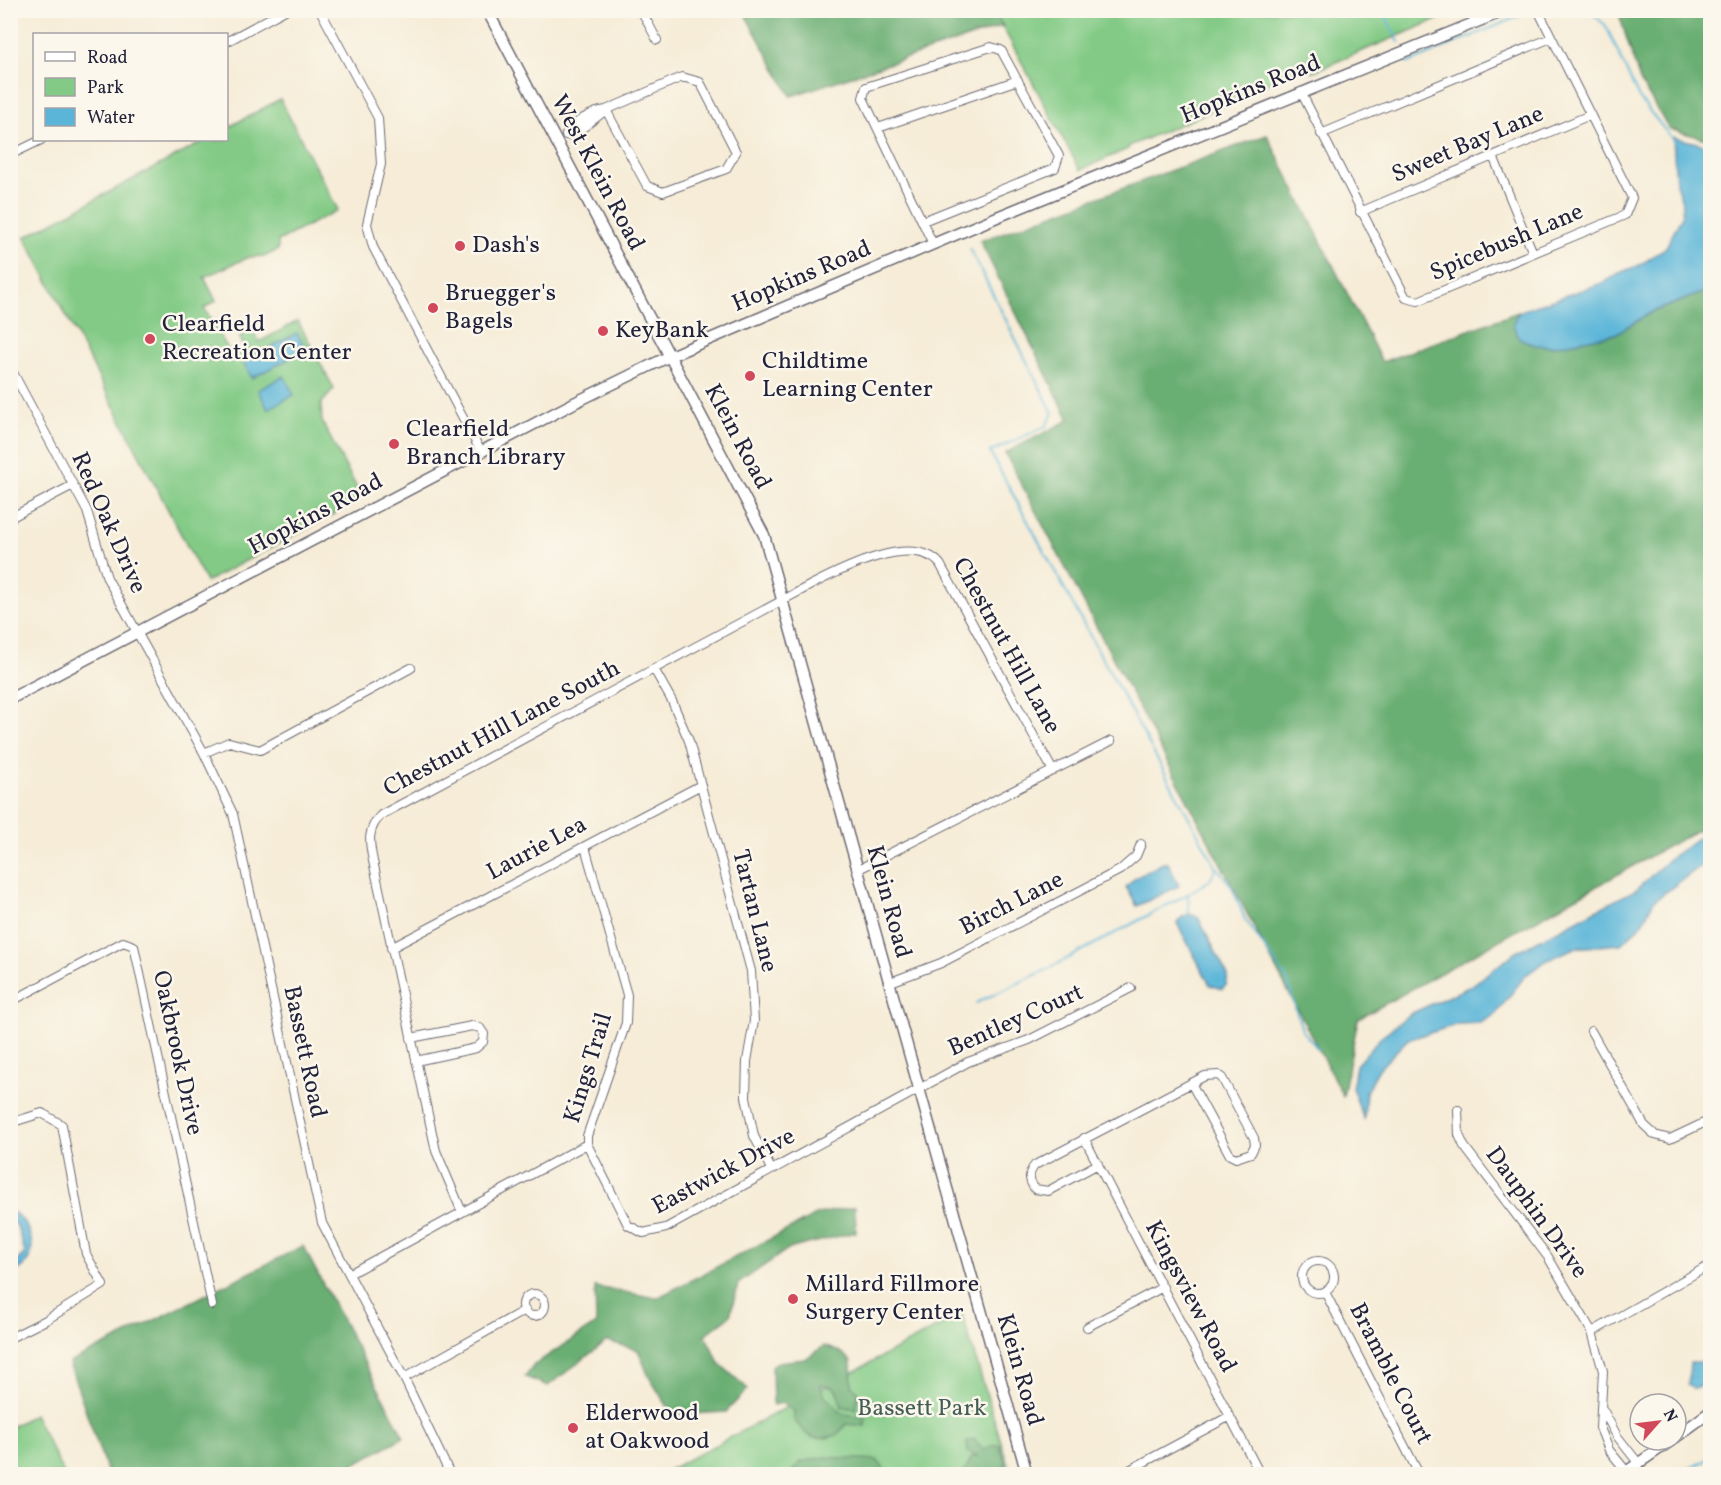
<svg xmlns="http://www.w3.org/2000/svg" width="1721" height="1485" viewBox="0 0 1721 1485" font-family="Vollkorn,serif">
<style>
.green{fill:#82ca85;stroke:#527660;stroke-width:1.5}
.forest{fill:#69ae72;stroke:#466856;stroke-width:1.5}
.water{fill:#5ab5d8;stroke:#3e6c8a;stroke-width:1.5}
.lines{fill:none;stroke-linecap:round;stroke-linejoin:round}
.stream{stroke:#5ab5d8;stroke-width:2}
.street-casing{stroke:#6c6972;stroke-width:10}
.secondary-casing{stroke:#6c6972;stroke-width:13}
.street{stroke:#fff;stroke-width:8}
.secondary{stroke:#fff;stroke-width:10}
.poi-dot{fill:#d1495b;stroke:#fbf7ec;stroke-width:2}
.labels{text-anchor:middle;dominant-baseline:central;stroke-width:5;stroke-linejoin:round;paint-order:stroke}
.street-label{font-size:24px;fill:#22223b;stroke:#fbf7ec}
.poi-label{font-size:24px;fill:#22223b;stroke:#fbf7ec;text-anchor:start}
.park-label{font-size:24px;fill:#445d55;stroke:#fbf7ec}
</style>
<rect width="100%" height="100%" fill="#fbf7ec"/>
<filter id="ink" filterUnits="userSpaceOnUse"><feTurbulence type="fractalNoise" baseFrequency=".0167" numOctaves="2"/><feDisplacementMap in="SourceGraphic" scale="12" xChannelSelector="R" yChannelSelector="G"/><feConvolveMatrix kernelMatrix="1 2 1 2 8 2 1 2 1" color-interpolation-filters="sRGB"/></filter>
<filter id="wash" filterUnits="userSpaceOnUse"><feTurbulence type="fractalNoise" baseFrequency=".008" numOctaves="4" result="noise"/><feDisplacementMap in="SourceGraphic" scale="24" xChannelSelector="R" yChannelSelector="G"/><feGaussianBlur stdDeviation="1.35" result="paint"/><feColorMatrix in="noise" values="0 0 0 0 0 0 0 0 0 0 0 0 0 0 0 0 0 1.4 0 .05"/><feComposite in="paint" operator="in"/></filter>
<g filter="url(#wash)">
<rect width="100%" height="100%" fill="#f6ecd7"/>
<path class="green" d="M994 11H1458L1312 72 1308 67 1231 99 1230 103 1129 146 1128 149 1080 170Z
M280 99 338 210 278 241V250L266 256 249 257 204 277 216 301 204 308 232 356 245 349 239 336 252 330 259 342 298 321 334 389 321 404 322 422 360 494 351 505 206 582 25 237 206 140H226L227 128Z
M962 1314 1011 1474H661Z
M34 1414 64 1474H11V1427Z"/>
<path class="forest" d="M743 11H994L1003 26 791 96Z
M1618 11H1710V140L1669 129 1640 81Z
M1267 135 1382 362 1521 311 1516 316 1514 325 1519 338 1535 345 1553 346 1615 334 1652 312 1710 290V823L1358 1019 1343 1096 1005 453 1069 420 980 241Z
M855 1207 856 1232 788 1249 738 1284 730 1316 705 1335 720 1364 748 1389 726 1412 673 1415 649 1377 638 1350 607 1341 548 1386 525 1377 535 1364 596 1324 595 1287 657 1298 818 1214Z
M303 1246 404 1437 336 1474H108L69 1363Z
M824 1346 840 1352 851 1361 852 1386 859 1392 856 1409 842 1407 837 1391 831 1386 820 1385 825 1396 843 1414 866 1417 865 1426 846 1424 837 1435C813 1443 809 1438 794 1420V1411L783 1403 773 1405 772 1367 778 1362 805 1359Z
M974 1439 984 1450 993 1445H1000L1006 1464C996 1476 977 1475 963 1474L972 1457 978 1456 968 1453 967 1441Z
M825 1457 877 1460 888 1474H791L800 1462Z"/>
<path class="water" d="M1673 137 1710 146V290L1652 312 1615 334 1553 346 1535 345 1519 338 1513 325 1516 316 1521 311 1605 282 1619 273 1640 265 1666 247 1681 218 1683 204 1676 184Z
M297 333 306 350 252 378 243 362Z
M284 376 294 395 268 409 258 390Z
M1710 829V859L1654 901 1642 924 1621 944 1574 948 1544 962 1525 976 1495 1015 1480 1023 1459 1024 1407 1040 1379 1069 1366 1092 1364 1120 1352 1088 1356 1065 1382 1036 1410 1014 1471 986 1516 952 1637 889 1669 859Z
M1163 863H1168L1179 886 1137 906 1126 887 1135 878Z
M1189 914 1198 917 1228 976 1226 985 1222 989 1210 985 1177 923 1182 917Z
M11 1211C34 1223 43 1264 11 1273V1267L25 1253 17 1226 11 1220Z
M1710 1354V1379L1694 1389 1688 1385 1690 1363H1700Z"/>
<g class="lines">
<path class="stream" d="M1382 10 1399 42
M1589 10 1606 26 1639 98 1673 140
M1405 58 1408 63 1529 12
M970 249 1053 413 1046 426 990 452 1216 867 1210 880 1188 894 1046 970 976 1003
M1217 868 1231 885 1245 919 1287 980 1302 1030 1318 1049
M1188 894 1189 914
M1679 1474 1710 1458"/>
</g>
</g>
<g filter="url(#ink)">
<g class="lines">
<g class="street-casing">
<path id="street" d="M320 10 378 118 381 164 367 224 373 247 481 452
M641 10 657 40
M226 42 285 10
M1301 92 1406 298 1418 301 1625 215 1632 198 1538 10
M606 110 647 186 663 192 726 169 736 152 700 82 682 77 606 110C593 111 571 123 566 135L572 136 606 110
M878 128 1018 80
M1321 134 1551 38
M10 155 41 140
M1493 156 1533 253
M1360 212 1590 115
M923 221 1055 168 1059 156 1001 50 991 47 866 87 863 98 933 244
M10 367 87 511 107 578 204 753 233 814 322 1223 404 1378 450 1474
M10 518 73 485
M654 669 672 701 689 741 751 971 754 1021 747 1061 746 1097 754 1136 771 1169
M204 753 229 742 260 750 411 668
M585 847 627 995 626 1023 587 1136V1144L628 1225 643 1233 666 1228 968 1062 1029 1040 1131 988
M857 870 1111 741
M391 948 701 785
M888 983 941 963 1120 870 1136 856 1141 844
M10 1002 123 942 134 946 212 1305
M1591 1031 1644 1125 1655 1135 1670 1139 1710 1120
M411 1038 472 1026 480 1028 484 1034 483 1042 476 1048 416 1061
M1458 1110 1459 1135 1464 1146 1548 1257 1592 1332 1603 1371 1600 1428 1609 1450 1627 1472
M10 1123 42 1113 62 1125 86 1254 103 1285 46 1320 10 1338
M1084 1138 1260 1474
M1098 1164 1048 1191 1035 1189C1028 1180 1028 1173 1035 1165L1205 1076 1218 1075 1222 1078 1254 1138 1255 1145 1251 1153 1236 1158 1230 1155 1191 1083
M462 1212 436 1151 373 861C369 842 367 829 381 815L811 585C840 570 913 532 940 564L1053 771
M1302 1277a16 16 0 1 1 32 0a16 16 0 1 1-32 0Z
M349 1274 587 1144
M1325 1292 1419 1474
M523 1305a11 11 0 1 1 22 0a11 11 0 1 1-22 0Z
M1087 1327 1163 1287
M1592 1332 1710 1265
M404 1378 525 1310
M1603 1410 1617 1436 1639 1464
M1122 1474 1230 1416"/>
</g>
<g class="secondary-casing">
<path id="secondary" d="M487 10 764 535 1027 1474
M10 699 574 403 670 356 997 217 1506 10
M1676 1437 1710 1412
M1623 1474 1672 1440"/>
</g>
<use href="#street" class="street"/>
<use href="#secondary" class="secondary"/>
</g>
</g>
<g class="poi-dot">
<circle cx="460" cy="246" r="6"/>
<circle cx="433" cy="308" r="6"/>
<circle cx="603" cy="331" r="6"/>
<circle cx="150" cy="339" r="6"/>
<circle cx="750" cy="376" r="6"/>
<circle cx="394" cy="444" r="6"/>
<circle cx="793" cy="1299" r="6"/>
<circle cx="573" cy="1428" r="6"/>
</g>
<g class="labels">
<g class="street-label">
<text transform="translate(1251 90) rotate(-22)">Hopkins Road</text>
<text transform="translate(1468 145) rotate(-23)">Sweet Bay Lane</text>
<text transform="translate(597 173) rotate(62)">West Klein Road</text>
<text transform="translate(1507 243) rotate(-23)">Spicebush Lane</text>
<text transform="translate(802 277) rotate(-23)">Hopkins Road</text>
<text transform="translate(737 437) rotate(62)">Klein Road</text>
<text transform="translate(316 515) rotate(-28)">Hopkins Road</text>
<text transform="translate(108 523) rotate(66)">Red Oak Drive</text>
<text transform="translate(1006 646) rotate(61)">Chestnut Hill Lane</text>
<text transform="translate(502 729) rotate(-28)">Chestnut Hill Lane South</text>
<text transform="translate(537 849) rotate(-28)">Laurie Lea</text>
<text transform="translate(888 902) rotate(75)">Klein Road</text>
<text transform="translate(1012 904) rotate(-27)">Birch Lane</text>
<text transform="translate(754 911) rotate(76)">Tartan Lane</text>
<text transform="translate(1016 1021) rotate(-24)">Bentley Court</text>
<text transform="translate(304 1052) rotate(78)">Bassett Road</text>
<text transform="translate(177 1053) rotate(78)">Oakbrook Drive</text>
<text transform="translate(589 1068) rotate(-73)">Kings Trail</text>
<text transform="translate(724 1172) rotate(-28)">Eastwick Drive</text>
<text transform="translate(1536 1213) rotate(54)">Dauphin Drive</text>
<text transform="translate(1190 1297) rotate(62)">Kingsview Road</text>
<text transform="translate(1019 1370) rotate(74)">Klein Road</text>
<text transform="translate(1390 1374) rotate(63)">Bramble Court</text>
</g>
<g class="poi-label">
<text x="472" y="246">Dash's</text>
<text x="445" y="294">Bruegger's<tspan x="445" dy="28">Bagels</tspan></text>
<text x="162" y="325">Clearfield<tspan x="162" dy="28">Recreation Center</tspan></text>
<text x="615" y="331">KeyBank</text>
<text x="762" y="362">Childtime<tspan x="762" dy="28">Learning Center</tspan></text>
<text x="406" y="430">Clearfield<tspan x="406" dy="28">Branch Library</tspan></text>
<text x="805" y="1285">Millard Fillmore<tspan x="805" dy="28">Surgery Center</tspan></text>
<text x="585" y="1414">Elderwood<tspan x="585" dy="28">at Oakwood</tspan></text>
</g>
<g class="park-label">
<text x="922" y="1409">Bassett Park</text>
</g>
</g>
<rect width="1721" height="1485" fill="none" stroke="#fbf7ec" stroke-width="36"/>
<rect x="33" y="33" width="195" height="108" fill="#fbf7ec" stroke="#a4a2a5" stroke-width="1.5"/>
<rect x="45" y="52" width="30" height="9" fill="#ffffff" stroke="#a4a2a5" stroke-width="1.5"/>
<text x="87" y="63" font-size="18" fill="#22223b">Road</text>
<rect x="45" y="78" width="30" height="18" fill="#82ca85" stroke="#a4a2a5" stroke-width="1.5"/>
<text x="87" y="93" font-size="18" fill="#22223b">Park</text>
<rect x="45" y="108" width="30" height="18" fill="#5ab5d8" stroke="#a4a2a5" stroke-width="1.5"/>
<text x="87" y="123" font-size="18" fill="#22223b">Water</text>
<g transform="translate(1658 1422) rotate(62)"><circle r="28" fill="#fbf7ec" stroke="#a4a2a5" stroke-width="1.5"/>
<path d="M0-4.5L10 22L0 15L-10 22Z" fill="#d1495b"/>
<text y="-9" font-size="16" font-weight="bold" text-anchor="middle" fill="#22223b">N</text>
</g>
</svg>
